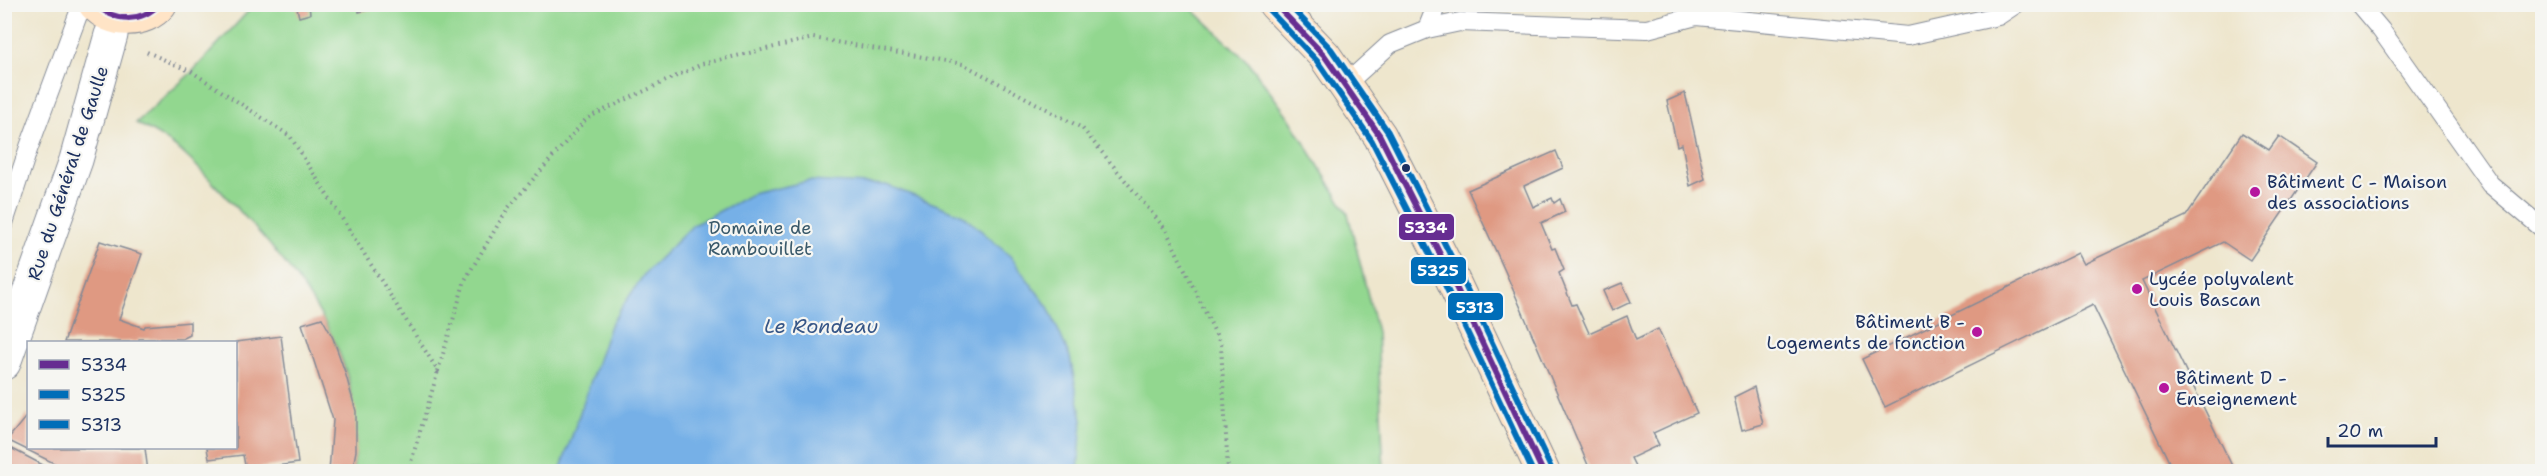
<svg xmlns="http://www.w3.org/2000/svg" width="2547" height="476" viewBox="0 0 2547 476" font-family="'Shantell Sans',sans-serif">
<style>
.green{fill:#92d78f;stroke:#568376;stroke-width:1.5}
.water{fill:#76b0e7;stroke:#4870a2;stroke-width:1.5}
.building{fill:#df9982}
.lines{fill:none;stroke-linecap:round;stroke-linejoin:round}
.lane-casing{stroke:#848a96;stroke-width:20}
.street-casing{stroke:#848a96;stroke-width:35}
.secondary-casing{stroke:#848a96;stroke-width:35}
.path{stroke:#848a96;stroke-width:4;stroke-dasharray:1.5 4.5;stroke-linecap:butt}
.lane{stroke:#fff;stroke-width:18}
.street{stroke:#fff;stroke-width:33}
.secondary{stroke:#ffe4c6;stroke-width:33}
.bus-1-casing{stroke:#f6f6f2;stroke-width:10}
.bus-2-casing{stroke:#f6f6f2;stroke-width:10}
.bus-3-casing{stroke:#f6f6f2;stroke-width:10}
.bus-1{stroke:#662d91;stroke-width:6}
.bus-2{stroke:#006db8;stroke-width:6}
.bus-3{stroke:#006db8;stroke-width:6}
.bus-dot{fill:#1b2f5e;stroke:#f6f6f2;stroke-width:2}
.poi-dot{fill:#b5179e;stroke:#f6f6f2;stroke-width:2}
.labels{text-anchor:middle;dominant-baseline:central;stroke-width:4.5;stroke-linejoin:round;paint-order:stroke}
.street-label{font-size:18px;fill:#1b2f5e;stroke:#f6f6f2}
.poi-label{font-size:18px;fill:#1b2f5e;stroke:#f6f6f2;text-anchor:start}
.park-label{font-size:18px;fill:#39596a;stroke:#f6f6f2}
.water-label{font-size:20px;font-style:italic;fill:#365687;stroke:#f6f6f2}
.line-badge{stroke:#f6f6f2;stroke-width:2}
.badge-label{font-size:16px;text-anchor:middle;font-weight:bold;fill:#fff}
</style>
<rect width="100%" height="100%" fill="#f6f6f2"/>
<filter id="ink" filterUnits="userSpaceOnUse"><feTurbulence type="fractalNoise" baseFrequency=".0167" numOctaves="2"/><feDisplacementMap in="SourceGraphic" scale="12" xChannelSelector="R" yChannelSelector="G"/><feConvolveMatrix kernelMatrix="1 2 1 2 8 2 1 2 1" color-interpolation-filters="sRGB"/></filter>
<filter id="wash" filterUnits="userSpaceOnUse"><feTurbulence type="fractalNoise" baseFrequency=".008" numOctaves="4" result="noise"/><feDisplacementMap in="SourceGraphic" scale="24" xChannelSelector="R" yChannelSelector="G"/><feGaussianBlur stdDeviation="1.35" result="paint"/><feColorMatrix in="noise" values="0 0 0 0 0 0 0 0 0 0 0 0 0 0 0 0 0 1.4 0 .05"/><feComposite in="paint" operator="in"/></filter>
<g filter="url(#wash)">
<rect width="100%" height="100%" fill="#eee6cd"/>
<path class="green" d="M254 5H1188L1249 63 1290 119 1348 214 1377 332 1384 471H353C371 362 303 278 233 204 200 170 181 144 136 123L192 72Z"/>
<path class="water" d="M809 181 886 185 963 215 1010 256 1048 307 1070 357 1082 420 1078 471H560L610 325 645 273 693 225 752 194Z"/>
<g id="blocks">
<path class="building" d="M296 4H309L310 14 299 17Z
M358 4H380V7L359 12Z
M1685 93 1705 179 1690 186 1682 144 1677 146 1667 101Z
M2242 133 2269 150 2279 136 2317 162 2250 260 2223 242 2142 281 2235 472H2174L2093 305 1885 407 1862 359 2078 253 2084 264 2186 216Z
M1556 151 1563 168 1524 186 1533 207 1552 198 1554 203 1560 199 1565 212 1541 223 1552 249 1555 248 1564 270 1559 273 1572 305 1576 304 1589 333 1627 316 1636 340 1658 329 1697 413 1653 433 1659 445 1631 458 1638 472H1591L1505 271 1468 190Z
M100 241 142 254 119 319 144 328 145 326 190 322V335L182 339H139L138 342H64Z
M1622 283 1631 302 1612 311 1603 291Z
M322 318 333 338 345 372 356 411V451L352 472H329L333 420 302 324Z
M281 336 298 463 246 470 243 455 209 459 207 448H236V342Z
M1754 387 1763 424 1742 430 1734 397Z
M28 414V448H145L148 472H72L7 440Z
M5 445 56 472H4Z"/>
</g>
</g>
<g filter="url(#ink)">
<use href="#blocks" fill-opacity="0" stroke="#848a96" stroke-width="1.5"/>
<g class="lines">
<g class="lane-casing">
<path id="lane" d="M2359 4 2381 30 2490 184 2542 228
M1427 29 1437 4
M1346 84 1390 44 1427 29 1460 22 1647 29 1696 16 1908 36 1998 16 2016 4
M4 223 29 147 82 4"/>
</g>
<g class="street-casing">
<path id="street" d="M4 363 76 160 111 35"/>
</g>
<g class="secondary-casing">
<path id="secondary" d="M95 4C111 23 145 23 160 4
M1275 4 1324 55 1380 136 1447 268 1543 472"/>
</g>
<path class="path" d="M147 52 192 72 290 136 438 371 465 280 508 208 587 118 702 64 813 38 963 64 1082 128 1166 230 1221 345 1228 472
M408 472 438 371"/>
<use href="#lane" class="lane"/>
<use href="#street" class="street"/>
<use href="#secondary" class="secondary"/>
<g class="bus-1-casing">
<path id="bus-1" d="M96 4C114 22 141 23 159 4
M1275 4 1324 55 1380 136 1447 268 1543 472"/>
</g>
<g class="bus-2-casing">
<path id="bus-2" d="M1269 10 1317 61 1372 141 1439 272 1533 472"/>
</g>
<g class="bus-3-casing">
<path id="bus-3" d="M1288 4 1331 49 1388 132 1455 264 1551 468"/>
</g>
<use href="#bus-1" class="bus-1"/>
<use href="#bus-2" class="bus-2"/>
<use href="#bus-3" class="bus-3"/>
</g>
</g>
<circle class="bus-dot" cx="1406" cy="168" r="5"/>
<g class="poi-dot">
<circle cx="2255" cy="192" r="6"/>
<circle cx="2137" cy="289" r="6"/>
<circle cx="1977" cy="332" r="6"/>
<circle cx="2164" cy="388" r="6"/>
</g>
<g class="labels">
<g class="street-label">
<text transform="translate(68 173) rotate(-72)">Rue du Général de Gaulle</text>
</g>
<g class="poi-label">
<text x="2267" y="182">Bâtiment C - Maison<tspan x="2267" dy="21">des associations</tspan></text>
<text x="2149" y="279">Lycée polyvalent<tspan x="2149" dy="21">Louis Bascan</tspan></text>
<text x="1965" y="322" text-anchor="end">Bâtiment B -<tspan x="1965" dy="21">Logements de fonction</tspan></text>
<text x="2176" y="378">Bâtiment D -<tspan x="2176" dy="21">Enseignement</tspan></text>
</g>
<g class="park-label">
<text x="760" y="228">Domaine de<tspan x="760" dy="21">Rambouillet</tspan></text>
</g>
<g class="water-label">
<text x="821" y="326">Le Rondeau</text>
</g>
</g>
<g class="line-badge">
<rect x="1398" y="213" width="57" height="28" rx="6" fill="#662d91"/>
<rect x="1410" y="256" width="57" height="29" rx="6" fill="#006db8"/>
<rect x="1447" y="292" width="57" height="29" rx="6" fill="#006db8"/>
</g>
<g class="badge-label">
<text x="1426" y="233">5334</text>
<text x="1438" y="276">5325</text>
<text x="1475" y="313">5313</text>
</g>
<rect width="2547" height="476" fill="none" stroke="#f6f6f2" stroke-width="24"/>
<rect x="27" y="341" width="210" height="108" fill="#f6f6f2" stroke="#9ea6b7" stroke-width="1.5"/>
<rect x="39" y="360" width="30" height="9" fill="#662d91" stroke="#9ea6b7" stroke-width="1.5"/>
<text x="81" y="371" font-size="18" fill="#1b2f5e">5334</text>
<rect x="39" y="390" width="30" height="9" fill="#006db8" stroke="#9ea6b7" stroke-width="1.5"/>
<text x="81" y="401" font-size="18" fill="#1b2f5e">5325</text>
<rect x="39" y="420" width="30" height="9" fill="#006db8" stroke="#9ea6b7" stroke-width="1.5"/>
<text x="81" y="431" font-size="18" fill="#1b2f5e">5313</text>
<path d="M2328 437v9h108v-9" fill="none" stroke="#1b2f5e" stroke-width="3"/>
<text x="2337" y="437" font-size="18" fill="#1b2f5e" stroke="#f6f6f2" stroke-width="4.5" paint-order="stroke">20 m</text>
</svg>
